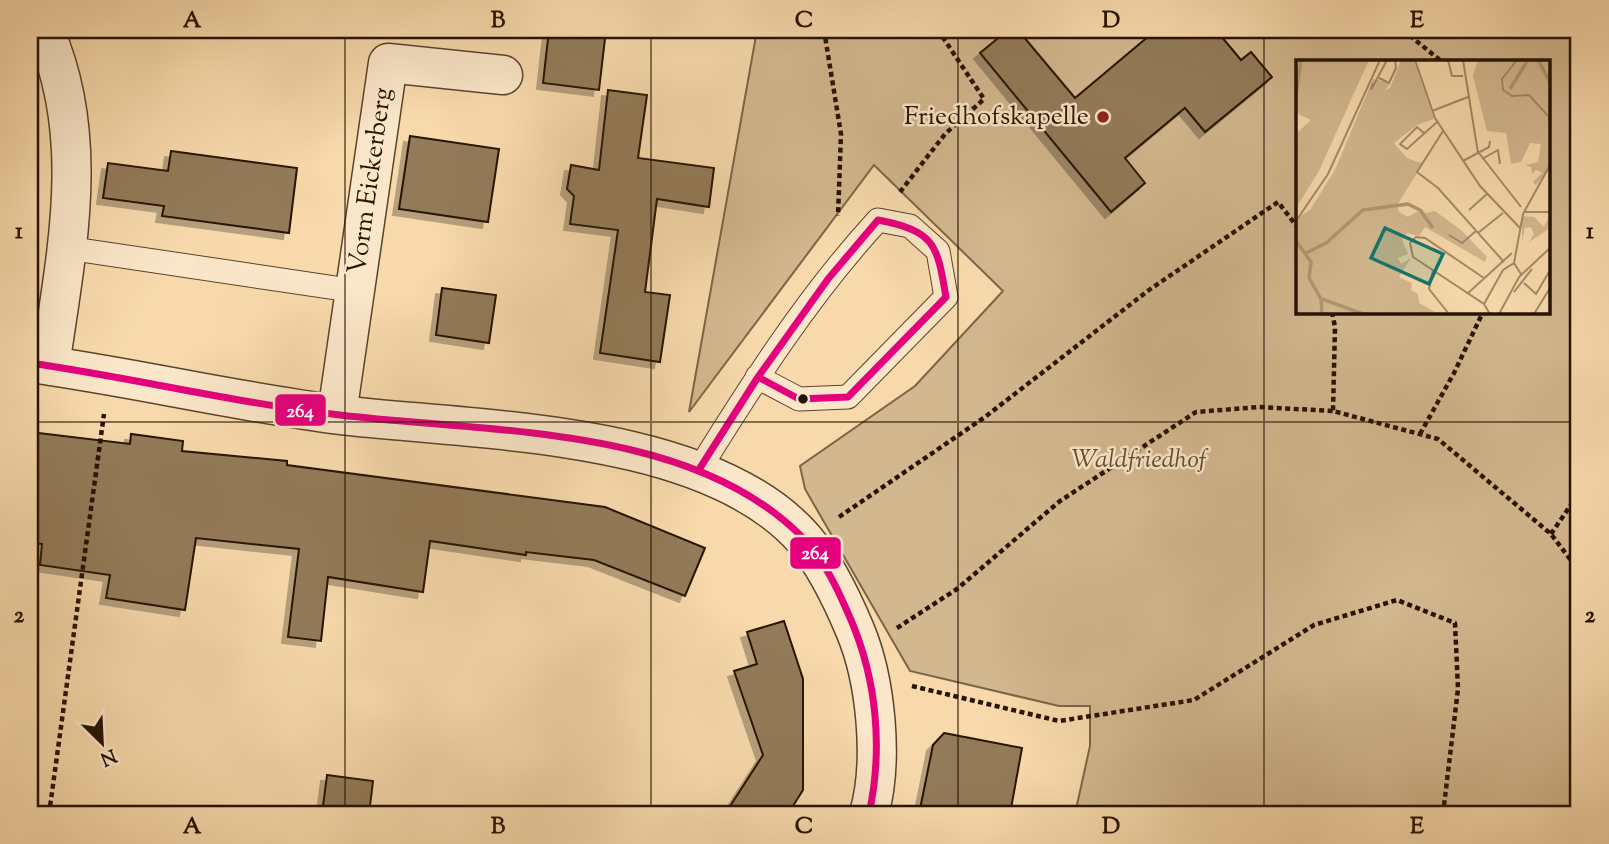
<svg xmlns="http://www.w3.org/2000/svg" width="1609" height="844" viewBox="0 0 1609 844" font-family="'Sorts Mill Goudy',serif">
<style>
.green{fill:#d3b78e;stroke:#7c6547;stroke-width:2;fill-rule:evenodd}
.building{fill:#937a59;stroke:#261300;stroke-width:2;filter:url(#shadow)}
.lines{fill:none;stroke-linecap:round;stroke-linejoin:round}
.service-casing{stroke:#5a442b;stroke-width:25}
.minor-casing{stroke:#5a442b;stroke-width:41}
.path{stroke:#261300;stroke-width:4.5;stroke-dasharray:5 3.5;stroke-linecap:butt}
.service{stroke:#fae6c8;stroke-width:23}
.minor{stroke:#fae6c8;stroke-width:38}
.bus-1-casing{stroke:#fae6c8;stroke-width:12}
.bus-1{stroke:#e5007d;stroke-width:7}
.grid{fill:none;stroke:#261300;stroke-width:2;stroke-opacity:0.55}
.poi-dot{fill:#8f2418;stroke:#fae6c8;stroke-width:2.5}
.bus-dot{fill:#261300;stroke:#fae6c8;stroke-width:2.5}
.labels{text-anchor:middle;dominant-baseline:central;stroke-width:5;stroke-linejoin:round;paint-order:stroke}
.poi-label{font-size:26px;fill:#261300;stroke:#fae6c8;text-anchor:end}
.street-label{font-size:26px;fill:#261300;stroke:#fae6c8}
.park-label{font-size:26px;font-style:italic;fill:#634c32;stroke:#fae6c8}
.inset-river{fill:none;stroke:#b09671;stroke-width:3.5}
.inset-road{fill:none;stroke:#a38a67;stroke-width:2}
.view{fill:#0f766e;fill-opacity:0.15;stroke:#0f766e;stroke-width:3.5}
.inset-edge{fill:none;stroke:#261300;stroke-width:3.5}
.line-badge{stroke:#fae6c8;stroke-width:2.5}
.badge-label{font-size:19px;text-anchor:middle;font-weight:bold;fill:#fff}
.neatline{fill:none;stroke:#261300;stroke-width:2.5}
.grid-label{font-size:23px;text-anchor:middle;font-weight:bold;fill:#261300}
</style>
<defs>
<filter id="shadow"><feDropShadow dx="-6" dy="6" stdDeviation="0" flood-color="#0004"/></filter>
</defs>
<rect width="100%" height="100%" fill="#f7d9ab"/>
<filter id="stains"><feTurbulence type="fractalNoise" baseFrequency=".00286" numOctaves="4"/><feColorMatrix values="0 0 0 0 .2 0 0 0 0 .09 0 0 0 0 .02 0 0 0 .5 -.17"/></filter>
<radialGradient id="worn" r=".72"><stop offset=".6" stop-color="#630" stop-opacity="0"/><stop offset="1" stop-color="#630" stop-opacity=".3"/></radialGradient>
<path class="green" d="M757 30H1579V814H1075L1090 746V706H1059L910 671 805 489 800 466 915 386 1003 291 874 165 689 412ZM1298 61H1548V312H1298Z"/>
<path class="building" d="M549 30H606L599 90 543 83Z
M1008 30H1018L1075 98 1156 30H1216L1241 60 1251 52 1272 77 1205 132 1185 108 1125 158 1145 183 1111 212 980 53Z
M608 90 647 95 638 158 714 168 709 207 657 199 645 292 670 295 660 362 600 353 618 230 570 224 574 196 567 189 571 165 599 170Z
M410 136 499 149 488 222 399 209Z
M171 151 297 168 289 233 162 216 164 206 103 198 108 163 168 171Z
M442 288 496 295 489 343 436 335Z
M30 432 130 444 131 434 183 441 182 451 287 461V465L605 507 705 548 685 596 594 560 526 552V555L430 541 423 592 328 577 321 641 288 637 299 549 196 538 185 610 106 598 110 575 40 565 42 544 30 543Z
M784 621 803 679V790L788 814H725L763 755 734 671 757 664 747 632Z
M944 733 1022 748 1010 814H919L933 745Z
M327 775 373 781 369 814H322Z"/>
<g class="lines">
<g class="service-casing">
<path id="service" d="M67 248 356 291
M698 471C752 384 808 296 878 220L910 226 938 251 946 297 848 397 799 399 757 377"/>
</g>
<g class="minor-casing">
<path id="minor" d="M44 30C92 138 66 253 50 366
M30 363C133 377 236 402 340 415 476 431 707 429 804 539 826 565 842 599 855 630 876 680 884 761 869 814
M337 414 388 63 503 75"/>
</g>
<path class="path" d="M824 30 841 134 838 216
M1403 30 1441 61
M900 192 945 134 984 99 938 30
M1332 312 1335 327 1333 411 1438 439 1551 534 1579 571
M1420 434 1454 373 1483 312
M839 517 985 417 1149 290 1278 202 1298 228
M1551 534 1579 493
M897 628 957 589 1060 501 1196 412 1259 407 1333 411
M912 686 1059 721 1194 700 1314 625 1397 600 1455 623 1458 689 1443 814
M49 814 104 414"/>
<use href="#service" class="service"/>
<use href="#minor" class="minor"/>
<g class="bus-1-casing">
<path id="bus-1" d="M878 220C935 231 937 244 946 297L848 397 799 399 758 377 828 279Z
M30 363C134 378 236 403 340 415 487 433 693 424 804 539 825 561 839 592 851 620 877 681 883 749 869 814
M698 471 758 377"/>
</g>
<use href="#bus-1" class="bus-1"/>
</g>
<path class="grid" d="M345 30V814M651 30V814M958 30V814M1264 30V814M30 422H1579"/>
<circle class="poi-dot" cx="1103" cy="117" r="7"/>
<circle class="bus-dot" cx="803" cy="399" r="6"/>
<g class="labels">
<g class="poi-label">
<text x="1089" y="117">Friedhofskapelle</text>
</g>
<g class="street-label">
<text transform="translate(371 181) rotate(-82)">Vorm Eickerberg</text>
</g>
<g class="park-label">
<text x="1139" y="460">Waldfriedhof</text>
</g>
</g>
<g transform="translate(1296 60)">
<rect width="254" height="254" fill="#f7d9ab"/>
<path d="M0 0H73L23 111 0 148V74L15 60 0 53ZM105 0H118L138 59 121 65 98 83 111 98 124 103 130 99 101 145 103 152 112 157 126 149 129 153 139 151 165 170 191 197 189 202 129 167 123 176 111 173 106 180 112 194 102 198 105 204 115 198 103 217 116 223 115 230 122 234 123 243 142 254H0V159L14 150 39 110 77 19 94 23 89 30 94 28ZM182 0H254V108L240 125 237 122 246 113 240 110 236 114 235 107 229 105 242 102 245 84 234 83 225 102 215 104 210 73 191 71 177 16ZM226 156 238 157 248 167 252 159 254 168 233 182 238 174 235 167 229 168 226 181Z" fill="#d3b78e"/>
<path class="inset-river" d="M242 0 254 22M214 29 232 0M0 35 5 0M0 181 15 202 13 218 25 239 26 254M10 193 30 183 67 150 112 144 124 150 137 168M26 239 67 254"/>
<path class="inset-road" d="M119 0 139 58 184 126 224 168M152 0 156 16H167M167 0 182 93M221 0 206 19 207 30 216 36 233 35 254 58M83 18 93 23 100 8 99 0M77 23 75 30 91 0M136 51 172 37M147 71 121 112 142 128 208 202M128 73 121 67 104 84 111 89 141 62M183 93 225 147M186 99 202 90 204 104M167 101 193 87 194 81M173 150 191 134M229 152H254M0 161 32 114 84 0M182 173 207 153M153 175 166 183 180 171M137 210 133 229 153 254M225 214 218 203 227 154 254 105M188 218 129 178 120 177 114 183 117 197 188 244 194 254M228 223 240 234 253 212M218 232 236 209M171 234 216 193M188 244 207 210 218 203M203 254 223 217 254 188M238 254 254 228"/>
<path class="view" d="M89 168 147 194 133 224 75 198Z"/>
<rect width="254" height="254" class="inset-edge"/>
</g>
<g class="line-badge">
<rect x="274" y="393" width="53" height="34" rx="7" fill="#e5007d"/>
<rect x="789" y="536" width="53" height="34" rx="7" fill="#e5007d"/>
</g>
<g class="badge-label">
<text x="300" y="417">264</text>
<text x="815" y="559">264</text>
</g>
<rect width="1609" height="844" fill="none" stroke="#f7d9ab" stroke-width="77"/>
<g transform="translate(102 743) rotate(156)" stroke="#fae6c8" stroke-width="5" paint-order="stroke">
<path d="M0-5L12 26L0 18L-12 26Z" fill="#261300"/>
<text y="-10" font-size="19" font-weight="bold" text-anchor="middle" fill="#261300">N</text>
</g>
<rect x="38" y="38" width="1532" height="768" class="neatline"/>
<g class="grid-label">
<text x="192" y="27">A</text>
<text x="498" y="27">B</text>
<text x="804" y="27">C</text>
<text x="1111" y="27">D</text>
<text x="1417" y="27">E</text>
<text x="19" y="238">1</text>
<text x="1590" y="238">1</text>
<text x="19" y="622">2</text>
<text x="1590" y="622">2</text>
<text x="192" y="833">A</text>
<text x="498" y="833">B</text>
<text x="804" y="833">C</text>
<text x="1111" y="833">D</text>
<text x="1417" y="833">E</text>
</g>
<rect width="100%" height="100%" filter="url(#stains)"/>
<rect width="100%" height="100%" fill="url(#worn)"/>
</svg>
